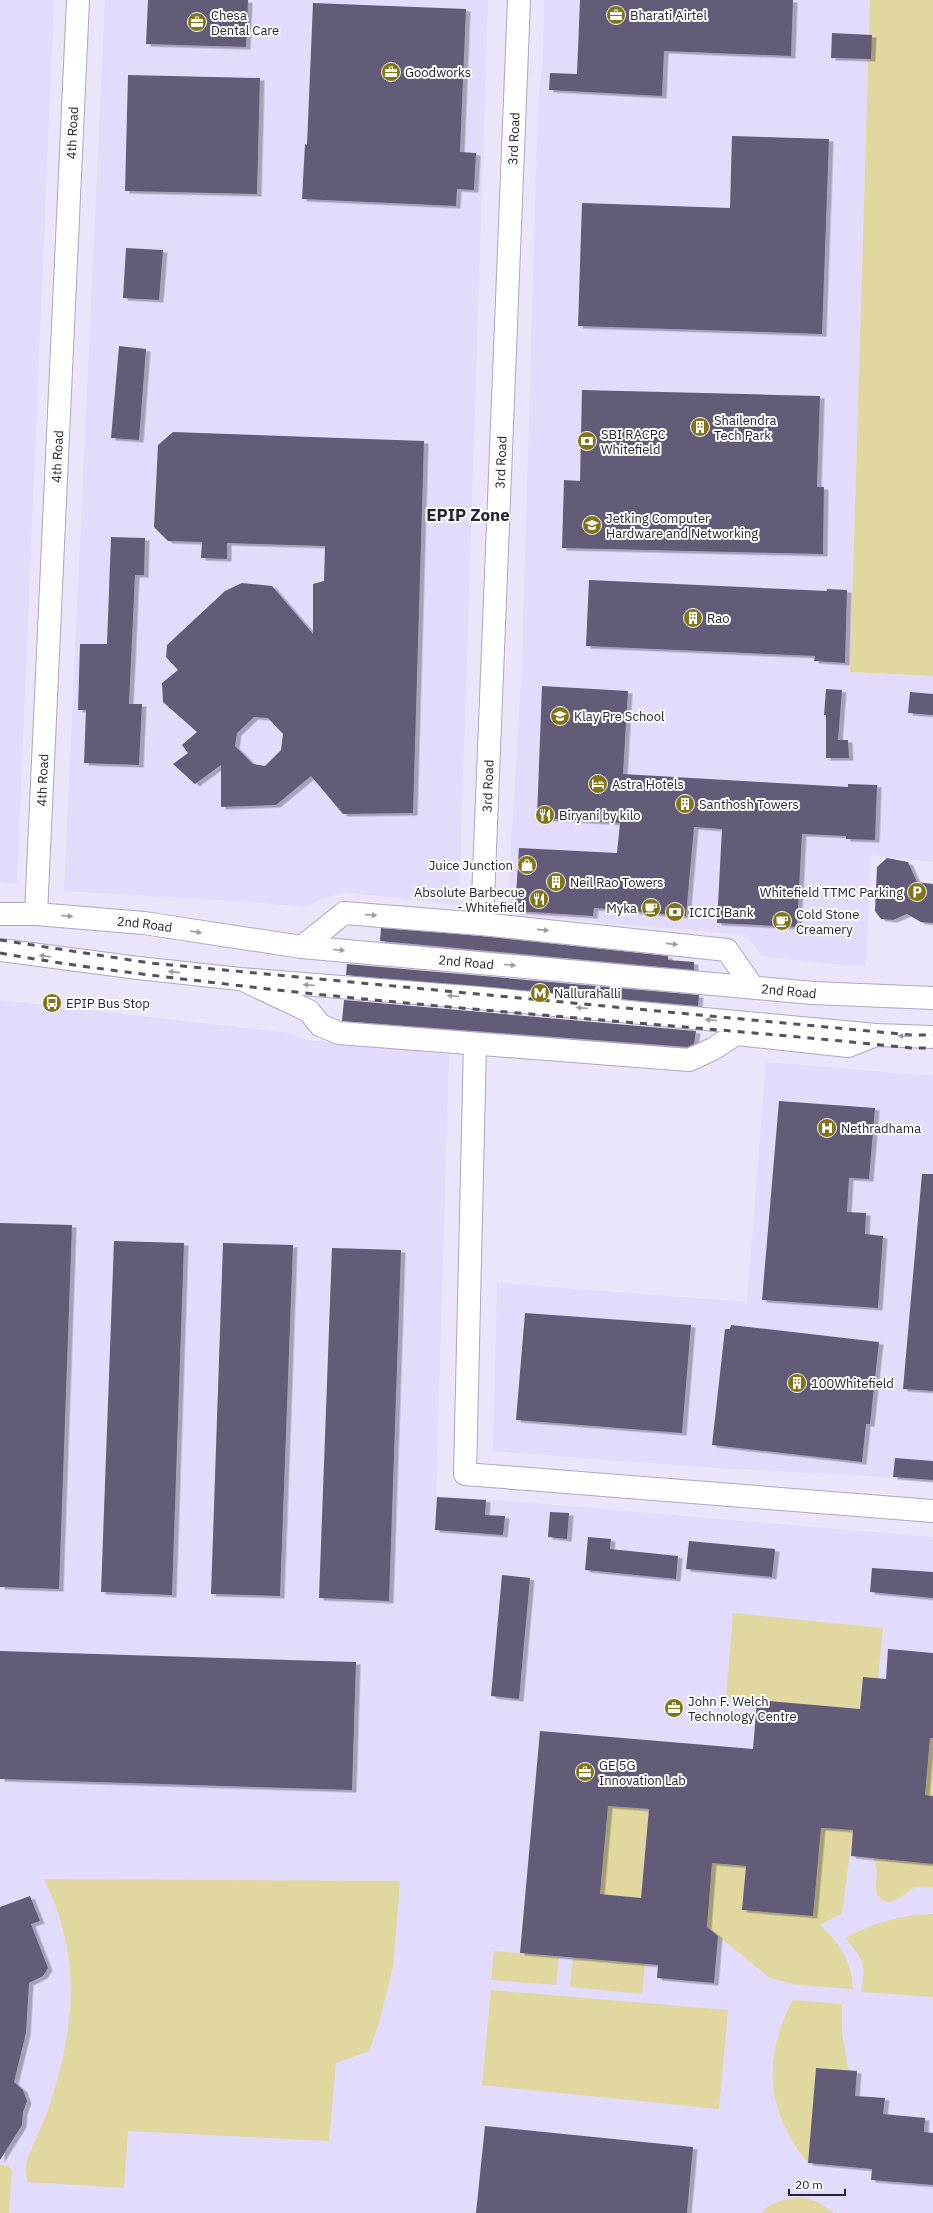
<svg xmlns="http://www.w3.org/2000/svg" width="933" height="2213" viewBox="0 0 933 2213" font-family="'IBM Plex Sans',sans-serif">
<style>
.built{fill:#e2dbfc}
.green{fill:#e1d89f}
.building{fill:#635b79;fill-rule:evenodd;filter:url(#shadow)}
.lines{fill:none;stroke-linecap:round;stroke-linejoin:round}
.street-casing{stroke:#ada5c7;stroke-width:24}
.secondary-casing{stroke:#ada5c7;stroke-width:24}
.street{stroke:#fff;stroke-width:22}
.secondary{stroke:#fff;stroke-width:22}
.rail{stroke:#55515f;stroke-width:3;stroke-dasharray:7 7;stroke-linecap:butt}
.oneway{fill:#9d9ca1}
.labels{text-anchor:middle;dominant-baseline:central;stroke-width:4;stroke-linejoin:round;paint-order:stroke}
.poi-label{font-size:13px;fill:#26232f;stroke:#fff;text-anchor:start}
.street-label{font-size:13px;fill:#26232f;stroke:#fff}
.district-label{font-size:17px;font-weight:bold;fill:#26232f;stroke:#fff}
</style>
<defs>
<filter id="shadow"><feDropShadow dx="4.5" dy="2.5" stdDeviation="0" flood-color="#0004"/></filter>
</defs>
<rect width="100%" height="100%" fill="#eae5fa"/>
<path class="built" d="M0 0H54L17 884 0 882Z
M105 0H488L459 905 342 892 303 907 255 902 64 891Z
M544 0H870L850 672 933 676V862L871 855 866 965H843L762 956 746 935 507 914 522 666 538 100 543 59Z
M0 1000 290 1033 307 1040 449 1054 436 1495 933 1537V2213H0Z
M766 1062 933 1076V1483L885 1477 701 1467 493 1451 497 1283 747 1302Z"/>
<path class="green" d="M870 0H933V676L850 672Z
M733 1613 883 1628 878 1678 863 1677 856 1754 836 1707 726 1698Z
M930 1738H933V1796L925 1795Z
M608 1806 649 1809 641 1898 600 1894Z
M821 1828 853 1830 842 1913 820 1925C840 1943 852 1962 853 1989L798 1985 770 1978 707 1927 712 1863 746 1866 743 1910 813 1916Z
M873 1858 933 1864V1887C928 1887 922 1886 917 1887 906 1890 894 1909 881 1899 870 1890 882 1874 873 1858Z
M44 1879 400 1881 393 1967 379 2023 369 2051 336 2063 329 2141 128 2131 124 2188 28 2182C27 2178 25 2172 26 2167 26 2157 44 2123 48 2110 75 2028 83 1959 44 1879Z
M933 1914V1997L861 1992C866 1963 864 1960 845 1938 873 1923 901 1915 933 1914Z
M494 1951 559 1957 556 1985 491 1980Z
M573 1958 645 1964 642 1994 570 1987Z
M491 1990 728 2010 719 2109 482 2085Z
M793 2000 842 2004V2035L849 2071 816 2068 808 2163C766 2112 762 2057 793 2000Z
M0 2165 8 2166 12 2170 9 2213H0Z
M800 2197 818 2202 834 2213H761C769 2202 787 2199 800 2197Z"/>
<path class="building" d="M148 0H248L246 47 146 44Z
M580 0H793L791 56 664 51 662 96 549 90 550 73 577 74Z
M313 3 466 9 460 152 476 153 474 190 457 189 456 206 302 199 305 144 307 145Z
M832 33 872 35 871 59 831 58Z
M128 75 260 78 257 194 125 191Z
M732 136 829 139 822 334 578 326 582 203 730 208Z
M126 248 163 250 159 300 123 298Z
M119 346 146 349 139 440 111 438Z
M582 390 820 396 817 487H824L823 554 562 548 564 480 580 481Z
M173 432 424 441 413 813 343 814 311 776 276 805 221 807V765L195 784 173 764 188 753 182 745 197 732 163 702 162 683 178 670 166 657 167 645 225 591 242 583 272 586 313 634V584L324 581 325 546 227 543V559L201 558 202 542 168 541 154 527 158 445ZM254 717 268 718 283 734 281 750 265 766 253 764 235 746 237 733Z
M111 537 145 538 144 575H135L129 704H142L139 765 84 763 86 710H78L80 644H107Z
M589 580 827 591V589L847 590 845 663 814 661 815 656 586 646Z
M542 686 628 691 623 774 848 787V784L877 785 875 840 846 839V836L802 834 797 927 717 923 722 829 694 827 686 916 594 908 593 916 515 911 519 848 617 853 620 823 537 818Z
M826 689 842 690 838 740H848L849 758H826V715H824Z
M910 692 933 694V715L908 713Z
M887 858 908 862 917 882 933 884V923L921 922 907 914 893 920 881 919 875 911 877 867Z
M381 928 481 936 668 956V960L694 962V970L380 941Z
M347 964 699 995 698 1006 346 975Z
M344 1000 696 1031 694 1044 687 1047 342 1021Z
M779 1101 875 1108 869 1179 849 1178 847 1212 866 1213 865 1234 883 1236 878 1308 762 1300Z
M922 1174H933V1391L903 1389Z
M0 1223 72 1225 59 1589 0 1587Z
M114 1241 184 1243 172 1595 101 1592Z
M223 1243 293 1245 280 1596 211 1594Z
M332 1248 401 1250 389 1601 319 1598Z
M525 1313 691 1325 682 1433 516 1420Z
M731 1325 879 1342 870 1424H866L862 1462 712 1445 725 1329H730Z
M895 1458 933 1461V1480L893 1477Z
M437 1497 486 1500 485 1515 505 1516 503 1535 435 1530Z
M550 1512 569 1513 567 1539 548 1537Z
M588 1537 611 1539 610 1549 678 1556 676 1579 585 1570Z
M689 1541 775 1549 772 1577 686 1569Z
M872 1568 933 1572V1598L870 1592Z
M502 1575 530 1578 519 1699 491 1696Z
M888 1649 933 1653V1738H930L925 1795 933 1796V1864L851 1856 853 1830 821 1828 813 1916 742 1910 746 1866 712 1863 707 1927 718 1936 714 1983 657 1978 658 1965 520 1953 540 1731 753 1749 757 1700 860 1709 863 1677 886 1679ZM608 1806 649 1809 641 1898 600 1894Z
M0 1651 356 1662 352 1790 0 1779Z
M30 1896 40 1921 31 1924 48 1968 43 1976 29 1983 26 2033 14 2082 23 2090 27 2101 23 2112 22 2125 0 2160V1907Z
M816 2068 857 2071 855 2096 885 2098 883 2114 925 2118 924 2132 933 2133V2185L871 2180 872 2169 808 2163Z
M485 2126 693 2147 687 2213H476Z"/>
<g class="lines">
<g class="street-casing">
<g id="street">
<path id="s1" d="M36 914 78 0"/>
<path id="s2" d="M482 924 519 0"/>
<path d="M302 947 344 913 482 924 727 950 752 986"/>
<path d="M243 980 309 1011 320 1025 339 1033 689 1060 713 1049 736 1034 848 1046 876 1035"/>
<path d="M475 1044 465 1474 933 1511"/>
</g>
</g>
<g class="secondary-casing">
<g id="secondary">
<path id="s3" d="M0 914H36L144 923 302 947 813 993 933 998"/>
<path d="M0 950 138 968 240 979 479 998 876 1035 933 1037"/>
</g>
</g>
<use href="#street" class="street"/>
<use href="#secondary" class="secondary"/>
<path class="rail" d="M0 940 150 963 911 1035H933
M0 953C83 968 167 977 251 987 470 1012 691 1025 911 1048H933"/>
</g>
<defs><path id="oneway-solid" d="M-6-.8H1V-3.2L6.5 0L1 3.2V.8H-6Z"/></defs>
<g class="oneway">
<use href="#oneway-solid" transform="translate(371 915) rotate(4)"/>
<use href="#oneway-solid" transform="translate(67 916) rotate(5)"/>
<use href="#oneway-solid" transform="translate(543 930) rotate(6)"/>
<use href="#oneway-solid" transform="translate(196 932) rotate(9)"/>
<use href="#oneway-solid" transform="translate(672 944) rotate(6)"/>
<use href="#oneway-solid" transform="translate(339 950) rotate(5)"/>
<use href="#oneway-solid" transform="translate(45 956) rotate(-172)"/>
<use href="#oneway-solid" transform="translate(510 965) rotate(5)"/>
<use href="#oneway-solid" transform="translate(174 972) rotate(-174)"/>
<use href="#oneway-solid" transform="translate(309 985) rotate(-175)"/>
<use href="#oneway-solid" transform="translate(453 996) rotate(-175)"/>
<use href="#oneway-solid" transform="translate(582 1008) rotate(-175)"/>
<use href="#oneway-solid" transform="translate(711 1020) rotate(-175)"/>
<use href="#oneway-solid" transform="translate(904 1036) rotate(-179)"/>
</g>
<defs>
<g id="office-disc" transform="scale(1)"><circle r="9.5" fill="#827417" stroke="#fff"/><path d="M-6-3h4V-5.5h4V-3h4V5H-6ZM-1-4.5V-3h2v-1.5ZM-6 0V1H6V0Z" fill="#fff"/></g>
<g id="building-disc" transform="scale(1)"><circle r="9.5" fill="#827417" stroke="#fff"/><path d="M-4-6H4V6H1V3H-1V6H-4ZM-2.5-4.3h1.7v1.8h-1.7ZM.8-4.3h1.7v1.8H.8ZM-2.5-1h1.7V.8h-1.7ZM.8-1h1.7V.8H.8Z" fill="#fff"/></g>
<g id="bank-disc" transform="scale(1)"><circle r="9.5" fill="#827417" stroke="#fff"/><path d="M-6-4H6V4H-6ZM0-2.3a2.3 2.3 0 1 0 0 4.6a2.3 2.3 0 1 0 0-4.6Z" fill="#fff"/></g>
<g id="school-disc" transform="scale(1)"><circle r="9.5" fill="#827417" stroke="#fff"/><path d="M0-5L7-2L0 1L-7-2ZM-4 1L0 2.5L4 1V4Q0 6-4 4Z" fill="#fff"/></g>
<g id="hotel-disc" transform="scale(1)"><circle r="9.5" fill="#827417" stroke="#fff"/><path d="M-6-4.5h1.5V1H6V5H4.5V3h-9V5H-6ZM-4 0a1.8 1.8 0 1 1 3.6 0ZM.5 0V-2.5h3Q6-2.5 6 0Z" fill="#fff"/></g>
<g id="restaurant-disc" transform="scale(1)"><circle r="9.5" fill="#827417" stroke="#fff"/><path d="M-5-6h1v4h1v-4h1v4h1v-4h1v5L-1.5 .5V6h-2V.5L-5-1ZM5-6V6H3V1.5H1.5Q1.5-4 5-6Z" fill="#fff"/></g>
<g id="shop-disc" transform="scale(1)"><circle r="9.5" fill="#827417" stroke="#fff"/><path d="M-5-2.5h2.3a2.7 3.5 0 0 1 5.4 0H5L5.5 6h-11ZM-1.5-2.5h3a1.5 2.3 0 0 0-3 0Z" fill="#fff"/></g>
<g id="parking-disc" transform="scale(1)"><circle r="9.5" fill="#827417" stroke="#fff"/><path d="M-3.5-5.5H1a3.5 3.5 0 0 1 0 7H-1V5.5H-3.5ZM-1-3.4V-.6H.8a1.4 1.4 0 0 0 0-2.8Z" fill="#fff"/></g>
<g id="cafe-disc" transform="scale(1)"><circle r="9.5" fill="#827417" stroke="#fff"/><path d="M-5.5-4.5H6V0H3Q3 3.5 0 3.5H-2.5Q-5.5 3.5-5.5 0ZM3-3.2v2h1.7v-2ZM-6 4.5H4V6H-6Z" fill="#fff"/></g>
<g id="metro-disc" transform="scale(1)"><circle r="9.5" fill="#827417" stroke="#fff"/><path d="M-5.5 5V-5H-3L0 0L3-5H5.5V5H3V-.5L0 4L-3-.5V5Z" fill="#fff"/></g>
<g id="bus-disc" transform="scale(1)"><circle r="9.5" fill="#827417" stroke="#fff"/><path d="M-5-6H5V4H4V6H2V4H-2V6H-4V4H-5ZM-3.5-4V0h7V-4ZM-3.5 1.2v1.5H-2V1.2ZM2 1.2v1.5H3.5V1.2Z" fill="#fff"/></g>
<g id="hospital-disc" transform="scale(1)"><circle r="9.5" fill="#827417" stroke="#fff"/><path d="M-5-5h3v3.5h4V-5h3V5h-3V1.5h-4V5h-3Z" fill="#fff"/></g>
</defs>
<g fill-rule="evenodd">
<use href="#office-disc" x="616" y="15"/>
<use href="#office-disc" x="197" y="22"/>
<use href="#office-disc" x="391" y="72"/>
<use href="#building-disc" x="700" y="427"/>
<use href="#bank-disc" x="587" y="441"/>
<use href="#school-disc" x="592" y="525"/>
<use href="#building-disc" x="693" y="618"/>
<use href="#school-disc" x="560" y="716"/>
<use href="#hotel-disc" x="598" y="784"/>
<use href="#building-disc" x="685" y="804"/>
<use href="#restaurant-disc" x="545" y="815"/>
<use href="#shop-disc" x="527" y="865"/>
<use href="#building-disc" x="556" y="882"/>
<use href="#parking-disc" x="917" y="892"/>
<use href="#restaurant-disc" x="539" y="899"/>
<use href="#cafe-disc" x="651" y="908"/>
<use href="#bank-disc" x="675" y="912"/>
<use href="#cafe-disc" x="782" y="921"/>
<use href="#metro-disc" x="540" y="993"/>
<use href="#bus-disc" x="52" y="1003"/>
<use href="#hospital-disc" x="827" y="1128"/>
<use href="#building-disc" x="797" y="1383"/>
<use href="#office-disc" x="674" y="1708"/>
<use href="#office-disc" x="585" y="1772"/>
</g>
<g class="labels">
<g class="poi-label">
<text x="211" y="15">Chesa<tspan x="211" dy="15">Dental Care</tspan></text>
<text x="630" y="15">Bharati Airtel</text>
<text x="405" y="72">Goodworks</text>
<text x="714" y="420">Shailendra<tspan x="714" dy="15">Tech Park</tspan></text>
<text x="601" y="434">SBI RACPC<tspan x="601" dy="15">Whitefield</tspan></text>
<text x="606" y="518">Jetking Computer<tspan x="606" dy="15">Hardware and Networking</tspan></text>
<text x="707" y="618">Rao</text>
<text x="574" y="716">Klay Pre School</text>
<text x="612" y="784">Astra Hotels</text>
<text x="699" y="804">Santhosh Towers</text>
<text x="559" y="815">Biryani by kilo</text>
<text x="513" y="865" text-anchor="end">Juice Junction</text>
<text x="570" y="882">Neil Rao Towers</text>
<text x="525" y="892" text-anchor="end">Absolute Barbecue<tspan x="525" dy="15">- Whitefield</tspan></text>
<text x="903" y="892" text-anchor="end">Whitefield TTMC Parking</text>
<text x="637" y="908" text-anchor="end">Myka</text>
<text x="689" y="912">ICICI Bank</text>
<text x="796" y="914">Cold Stone<tspan x="796" dy="15">Creamery</tspan></text>
<text x="554" y="993">Nallurahalli</text>
<text x="66" y="1003">EPIP Bus Stop</text>
<text x="841" y="1128">Nethradhama</text>
<text x="811" y="1383">100Whitefield</text>
<text x="688" y="1701">John F. Welch<tspan x="688" dy="15">Technology Centre</tspan></text>
<text x="599" y="1765">GE 5G<tspan x="599" dy="15">Innovation Lab</tspan></text>
</g>
<g class="street-label">
<text stroke="none"><textPath href="#s1" startOffset="782">4th Road</textPath></text>
<text stroke="none"><textPath href="#s2" startOffset="786">3rd Road</textPath></text>
<text stroke="none"><textPath href="#s1" startOffset="458">4th Road</textPath></text>
<text stroke="none"><textPath href="#s2" startOffset="462">3rd Road</textPath></text>
<text stroke="none"><textPath href="#s1" startOffset="134">4th Road</textPath></text>
<text stroke="none"><textPath href="#s2" startOffset="138">3rd Road</textPath></text>
<text stroke="none"><textPath href="#s3" startOffset="145">2nd Road</textPath></text>
<text stroke="none"><textPath href="#s3" startOffset="469">2nd Road</textPath></text>
<text stroke="none"><textPath href="#s3" startOffset="793">2nd Road</textPath></text>
</g>
<g class="district-label">
<text x="468" y="515">EPIP Zone</text>
</g>
</g>
<path d="M789 2189v6h56v-6" fill="none" stroke="#26232f" stroke-width="2"/>
<text x="795" y="2189" font-size="12" fill="#26232f" stroke="#ffffff" stroke-width="3" paint-order="stroke">20 m</text>
</svg>
